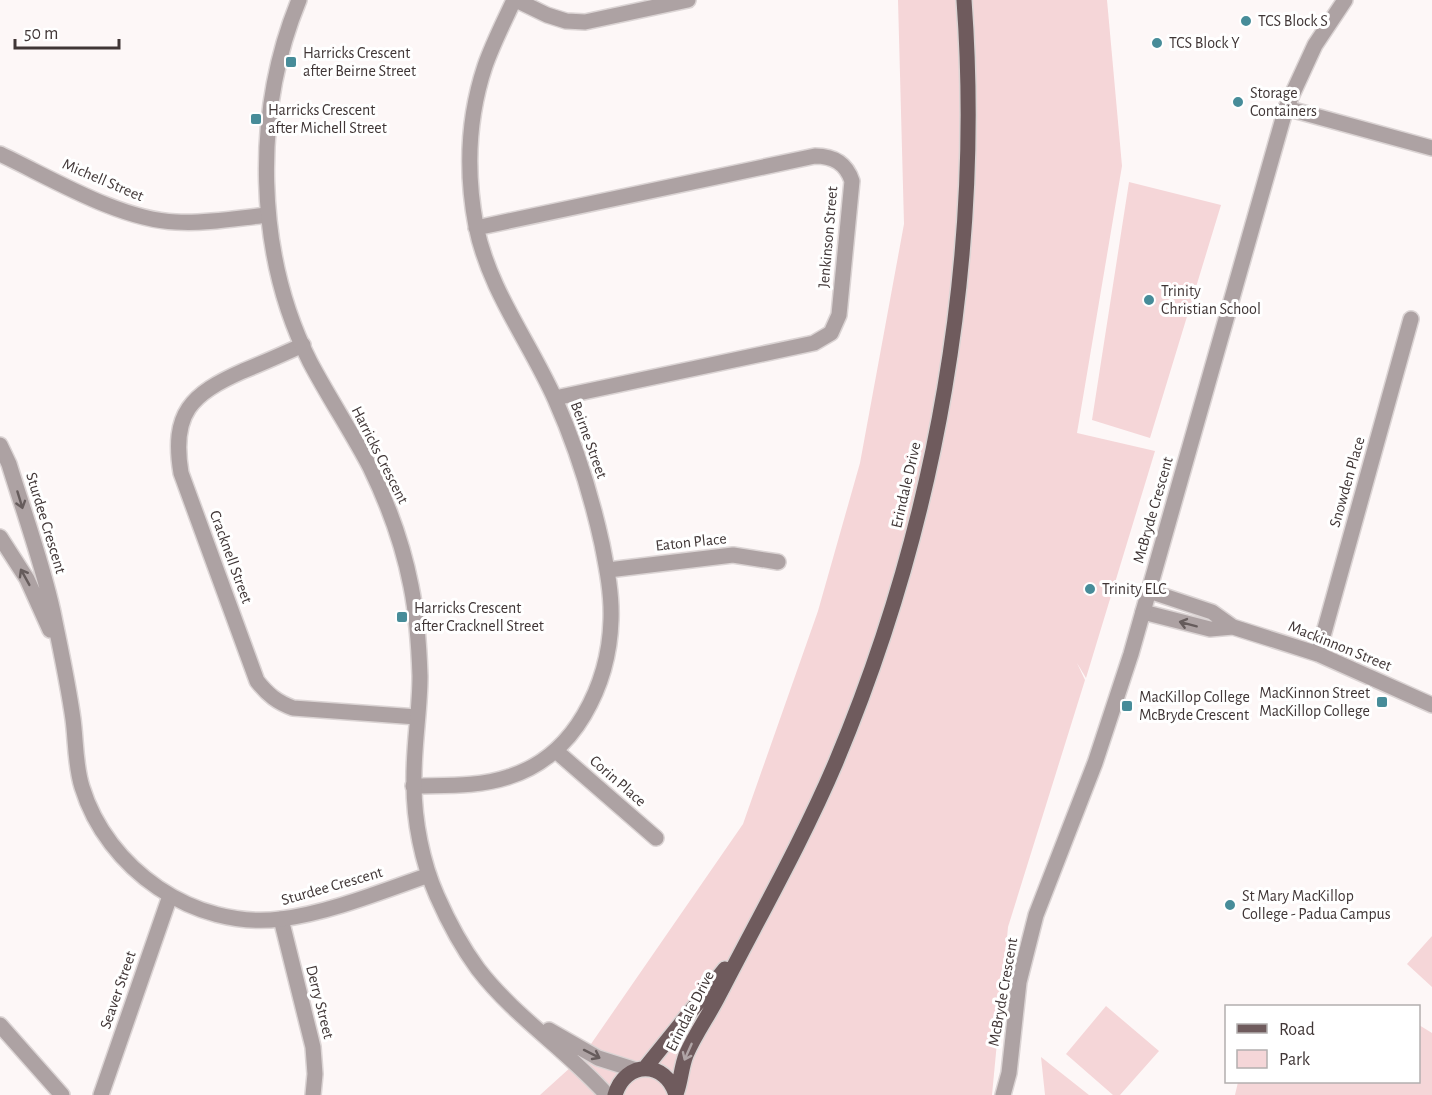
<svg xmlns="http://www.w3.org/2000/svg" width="1432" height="1095" viewBox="0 0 1432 1095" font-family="'Alegreya Sans',sans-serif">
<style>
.green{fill:#f5d6d8}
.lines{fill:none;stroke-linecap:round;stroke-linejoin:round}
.minor-casing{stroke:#dbd4d4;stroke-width:18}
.tertiary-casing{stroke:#dbd4d4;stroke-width:18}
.primary-casing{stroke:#dbd4d4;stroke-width:18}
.minor{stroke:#ada2a3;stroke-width:15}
.tertiary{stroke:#ada2a3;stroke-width:15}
.primary{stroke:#6f5b5d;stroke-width:15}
.oneway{stroke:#665c5c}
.oneway2{stroke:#b0a5a6}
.poi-dot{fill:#478c99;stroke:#fff;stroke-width:2}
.labels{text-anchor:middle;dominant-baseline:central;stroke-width:6;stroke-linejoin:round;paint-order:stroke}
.poi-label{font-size:16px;fill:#403636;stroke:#fff;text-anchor:start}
.street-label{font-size:16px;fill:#403636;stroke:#fff}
</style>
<rect width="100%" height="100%" fill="#fdf7f7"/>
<path class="green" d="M898 0H1107L1122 166 1077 433 1155 451 1086 678 1077 663 1085 680 1008 927 992 1095H540L582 1057 743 824 818 611 860 463 904 224Z
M1129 182 1221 205 1150 438 1092 420Z
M1432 936V987L1407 964Z
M1106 1006 1159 1051 1120 1095H1113L1066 1054Z
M1419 1025 1432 1033V1095H1235L1238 1082H1418Z
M1041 1057 1089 1095H1045Z"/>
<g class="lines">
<g class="minor-casing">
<path id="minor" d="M516 0 547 15 566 21 585 22 688 0
M1286 108 1432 148
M0 154C51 178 120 220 176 222 206 224 238 218 268 215
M476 228 815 156C833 156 846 163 852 181L839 315 831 333 814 343 555 398
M303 345C283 354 263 363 243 371 191 394 171 413 181 473L257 681C268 695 277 702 293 708L417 717
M608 570 733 555 778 562
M1149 591 1212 612 1233 627 1318 654 1432 705
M1143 612 1210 629 1233 627
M1318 654 1411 319
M556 751 656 838
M413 786C445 785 478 787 508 777 541 767 567 744 584 715 601 686 610 654 611 620 612 595 607 569 602 544 591 494 576 446 555 399 529 341 489 290 476 226 466 173 468 117 485 66 493 43 504 22 514 0
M281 919 313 1047 315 1074 313 1095
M0 1025 62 1095
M101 1095 170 896"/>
</g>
<g class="tertiary-casing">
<path id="tertiary" d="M299 0C253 112 255 253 310 362 329 398 351 431 370 467 388 504 403 545 411 586 417 616 419 646 420 676 420 712 413 748 414 784 414 821 422 862 437 896 448 921 461 946 478 969 515 1017 567 1050 607 1095
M0 445 9 464C24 513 42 562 53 612 60 647 68 683 73 719 76 741 75 765 82 787 107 869 194 930 281 919 329 913 383 891 429 875
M0 537 27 579 50 630
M549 1030 598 1058 636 1070
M1003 1095 1009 1073 1019 982 1036 915 1095 763 1131 654 1286 108 1315 45 1345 0"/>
</g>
<g class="primary-casing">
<path id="primary" d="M645 1068 725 969
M676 1094C681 1081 681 1068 686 1055 695 1034 709 1015 719 995 759 917 802 842 836 762 936 524 983 259 964 0
M615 1095C625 1060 666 1060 676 1095"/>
</g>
<use href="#minor" class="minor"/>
<use href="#tertiary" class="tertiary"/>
<use href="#primary" class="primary"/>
</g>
<defs><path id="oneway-shaft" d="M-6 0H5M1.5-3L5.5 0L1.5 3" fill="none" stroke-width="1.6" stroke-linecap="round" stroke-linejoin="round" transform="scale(1.5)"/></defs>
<g class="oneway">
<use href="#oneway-shaft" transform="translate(20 500) rotate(73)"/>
<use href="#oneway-shaft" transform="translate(25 577) rotate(-119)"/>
<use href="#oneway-shaft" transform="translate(1188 624) rotate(-165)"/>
<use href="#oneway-shaft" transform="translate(592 1054) rotate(27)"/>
</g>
<use class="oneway2" href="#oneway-shaft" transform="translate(688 1052) rotate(114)"/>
<g class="poi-dot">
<circle cx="1246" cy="21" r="6"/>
<circle cx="1157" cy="43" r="6"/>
<rect x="285" y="56" width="12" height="12" rx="3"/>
<circle cx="1238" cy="102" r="6"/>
<rect x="250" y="113" width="12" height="12" rx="3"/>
<circle cx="1149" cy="300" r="6"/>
<circle cx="1090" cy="589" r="6"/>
<rect x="396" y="611" width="12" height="12" rx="3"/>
<rect x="1376" y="696" width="12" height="12" rx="3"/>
<rect x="1121" y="700" width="12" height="12" rx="3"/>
<circle cx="1230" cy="905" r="6"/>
</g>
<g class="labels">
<g class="poi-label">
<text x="1258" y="21">TCS Block S</text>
<text x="1169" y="43">TCS Block Y</text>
<text x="303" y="53">Harricks Crescent<tspan x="303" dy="18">after Beirne Street</tspan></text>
<text x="1250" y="93">Storage<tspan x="1250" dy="18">Containers</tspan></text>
<text x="268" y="110">Harricks Crescent<tspan x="268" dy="18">after Michell Street</tspan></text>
<text x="1161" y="291">Trinity<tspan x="1161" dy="18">Christian School</tspan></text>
<text x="1102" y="589">Trinity ELC</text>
<text x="414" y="608">Harricks Crescent<tspan x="414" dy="18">after Cracknell Street</tspan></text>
<text x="1370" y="693" text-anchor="end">MacKinnon Street<tspan x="1370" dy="18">MacKillop College</tspan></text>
<text x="1139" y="697">MacKillop College<tspan x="1139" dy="18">McBryde Crescent</tspan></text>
<text x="1242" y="896">St Mary MacKillop<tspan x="1242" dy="18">College - Padua Campus</tspan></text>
</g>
<g class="street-label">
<text transform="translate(103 180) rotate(23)">Michell Street</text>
<text transform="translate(828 237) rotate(-85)">Jenkinson Street</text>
<text transform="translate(589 440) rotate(70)">Beirne Street</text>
<text transform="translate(380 455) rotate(63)">Harricks Crescent</text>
<text transform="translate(1347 482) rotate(-74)">Snowden Place</text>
<text transform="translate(906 485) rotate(-77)">Erindale Drive</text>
<text transform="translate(1153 510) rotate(-74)">McBryde Crescent</text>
<text transform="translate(46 523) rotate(73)">Sturdee Crescent</text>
<text transform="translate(691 542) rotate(-6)">Eaton Place</text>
<text transform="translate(231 557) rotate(70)">Cracknell Street</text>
<text transform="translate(1340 646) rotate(22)">Mackinnon Street</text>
<text transform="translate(618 781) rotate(41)">Corin Place</text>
<text transform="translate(332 886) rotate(-16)">Sturdee Crescent</text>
<text transform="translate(118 990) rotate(-71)">Seaver Street</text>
<text transform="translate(1003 992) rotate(-80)">McBryde Crescent</text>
<text transform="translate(320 1002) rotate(76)">Derry Street</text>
<text transform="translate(690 1011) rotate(-63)">Erindale Drive</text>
</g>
</g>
<rect x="1225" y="1005" width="195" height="78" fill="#ffffff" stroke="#b3afaf" stroke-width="1.5"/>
<rect x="1237" y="1024" width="30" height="9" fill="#6f5b5d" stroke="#b3afaf" stroke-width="1.5"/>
<text x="1279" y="1035" font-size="18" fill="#403636">Road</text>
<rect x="1237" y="1050" width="30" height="18" fill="#f5d6d8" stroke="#b3afaf" stroke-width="1.5"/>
<text x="1279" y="1065" font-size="18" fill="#403636">Park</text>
<path d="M15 39v9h104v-9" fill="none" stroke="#403636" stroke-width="3"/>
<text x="24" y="39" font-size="18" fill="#403636" stroke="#ffffff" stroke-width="4.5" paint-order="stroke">50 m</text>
</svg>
